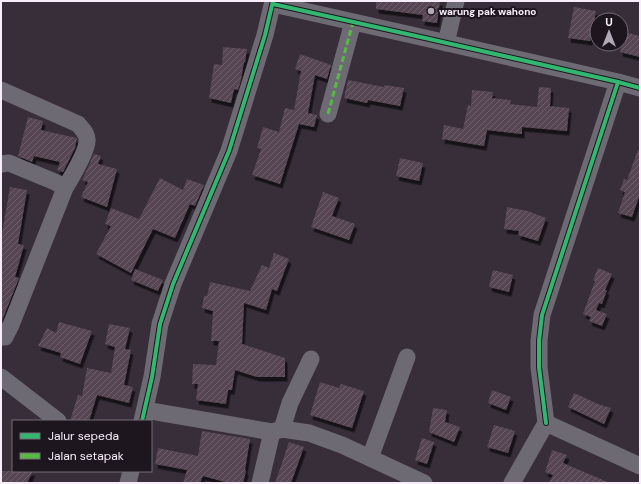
<svg xmlns="http://www.w3.org/2000/svg" width="641" height="484" viewBox="0 0 641 484" font-family="'DM Sans',sans-serif">
<style>
.building{fill:url(#building-hatch);filter:url(#shadow)}
.lines{fill:none;stroke-linecap:round;stroke-linejoin:round}
.minor{stroke:#6d6a74;stroke-width:17}
.quiet{stroke:#58b947;stroke-width:3;stroke-dasharray:6 3;stroke-linecap:butt}
.cycleway-casing{stroke:#1d161f;stroke-width:6}
.cycleway{stroke:#33b770;stroke-width:4}
.poi-dot{fill:#b4aab7;stroke:#1d161f;stroke-width:1.5}
.labels{text-anchor:middle;dominant-baseline:central;stroke-width:4;stroke-linejoin:round;paint-order:stroke}
.poi-label{font-size:10px;font-weight:bold;fill:#f8edfa;stroke:#1d161f;text-anchor:start}
</style>
<defs>
<pattern id="building-hatch" width="6" height="6" patternUnits="userSpaceOnUse"><rect width="6" height="6" fill="#564552"/><path d="M-1 1l2-2M0 6l6-6M5 7l2-2" fill="none" stroke="#6f606c"/></pattern>
<filter id="shadow"><feDropShadow dx="2.5" dy="4.5" stdDeviation="0" flood-color="#0009"/></filter>
</defs>
<rect width="100%" height="100%" fill="#372e3a"/>
<path class="building" d="M376 1H440L437 23 422 21 423 15 376 9Z
M574 7 596 11 590 41 568 38Z
M624 32 640 36V57L620 52Z
M223 47 247 49 245 62H244L241 80 238 90 234 89 231 103 209 98 214 64 222 65Z
M300 54 331 65 327 79 315 75 308 113 317 115 314 127 299 124 280 184 252 175 261 149 257 148 263 127 279 132 285 108 294 110 301 71 295 69Z
M348 80 384 87V85L404 88 400 106 368 100 367 103 344 98Z
M539 87 551 88 550 106 569 108 567 131 522 127V134L487 130 484 146 442 139 444 125 463 129 468 105 471 106 472 90 493 92 492 98 511 100 510 104 537 107Z
M28 117 43 121 41 130 77 138 75 148 63 172 57 170 60 162 34 156 32 162 18 156Z
M638 150H640V194L632 217 618 213 625 192 620 190 624 179 627 180Z
M94 154 101 156 98 164 117 169 107 207 81 197 88 182 82 180Z
M400 158 423 163 419 181 396 176Z
M160 178 183 190 187 179 204 185 195 206 190 204 175 238 153 229 131 273 96 254 111 226 105 224 111 208 139 219Z
M10 187 27 190 18 244 24 245 15 277 19 278 1 323V239Z
M323 192 339 198 332 216 355 224 349 240 311 227Z
M507 207 528 211 546 218 538 241 518 235 519 231 504 229Z
M274 253 289 259 277 291 272 289 266 310 244 303 242 344 285 358V377H257L235 370 232 390H228L226 404 196 400 198 384H192L193 364 216 365 219 341H211L213 311 202 308 204 296H207L210 282 250 291 262 265 269 268Z
M598 268 612 274 605 290H607L602 304 599 303 596 310 607 314 602 326 589 321 591 317 583 314 595 281 593 280Z
M135 269 163 280 158 291 131 280Z
M493 270 513 275 509 292 489 287Z
M59 322 92 331 80 364 60 357 61 353 38 346 47 328 56 333Z
M109 324 130 328 125 349 131 350 124 385 133 387 129 403 97 395 89 421H70L78 395 82 396 87 368 111 373 115 347 118 348 105 344Z
M320 382 339 388 341 384 364 391 352 428 310 415Z
M492 390 511 397 506 410 488 403Z
M574 393 598 404 611 408 604 424 568 407Z
M433 408 447 410 445 422 460 427 454 442 429 432Z
M494 425 515 431 508 453 487 447Z
M202 431 250 439 245 470 246 471 243 483H229L203 476 200 483H183L187 470 155 464 158 448 198 456Z
M422 438 434 442 427 464 415 460Z
M289 442 304 447 291 483H275Z
M552 450 567 455 563 463 610 483H549L553 475 545 472Z
M1 471H33L27 483H1Z"/>
<g class="lines">
<path class="minor" d="M273 4 425 38 618 82
M446 43 456 1
M1 90 78 124C82 129 88 134 87 141 87 152 71 178 65 188
M328 114 353 22
M1 164 9 163 55 182 65 188 11 325 5 337H1
M1 377 58 421
M145 410 272 432
M142 421 152 377 160 324 173 284 229 151 265 35 273 1
M546 423 539 367V341L542 315 618 82 640 88
M282 429 290 403 311 359
M370 458 407 357
M128 483 131 471
M260 483 272 432 282 429 309 433 342 445 424 483
M512 483 546 423 640 466"/>
<path class="quiet" d="M328 114 353 22"/>
<g class="cycleway-casing">
<path id="cycleway" d="M273 4 425 38 618 82
M142 421 152 377 160 324 173 284 229 151 265 35 273 1
M546 423 539 367V341L542 315 618 82 640 88"/>
</g>
<use href="#cycleway" class="cycleway"/>
</g>
<circle class="poi-dot" cx="431" cy="11" r="4"/>
<g class="labels">
<g class="poi-label">
<text x="439" y="11">warung pak wahono</text>
</g>
</g>
<rect width="641" height="484" fill="none" stroke="#f8edfa" stroke-width="4"/>
<rect x="12" y="420" width="140" height="52" fill="#1d161f" stroke="#756c77"/>
<rect x="20" y="433" width="20" height="6" fill="#33b770" stroke="#756c77"/>
<text x="48" y="440" font-size="12" fill="#f8edfa">Jalur sepeda</text>
<rect x="20" y="453" width="20" height="6" fill="#58b947" stroke="#756c77"/>
<text x="48" y="460" font-size="12" fill="#f8edfa">Jalan setapak</text>
<g transform="translate(609 32)"><circle r="19" fill="#1d161f" stroke="#756c77"/>
<path d="M0-3L7 15L0 10L-7 15Z" fill="#b4aab7"/>
<text y="-6" font-size="11" font-weight="bold" text-anchor="middle" fill="#f8edfa">U</text>
</g>
</svg>
